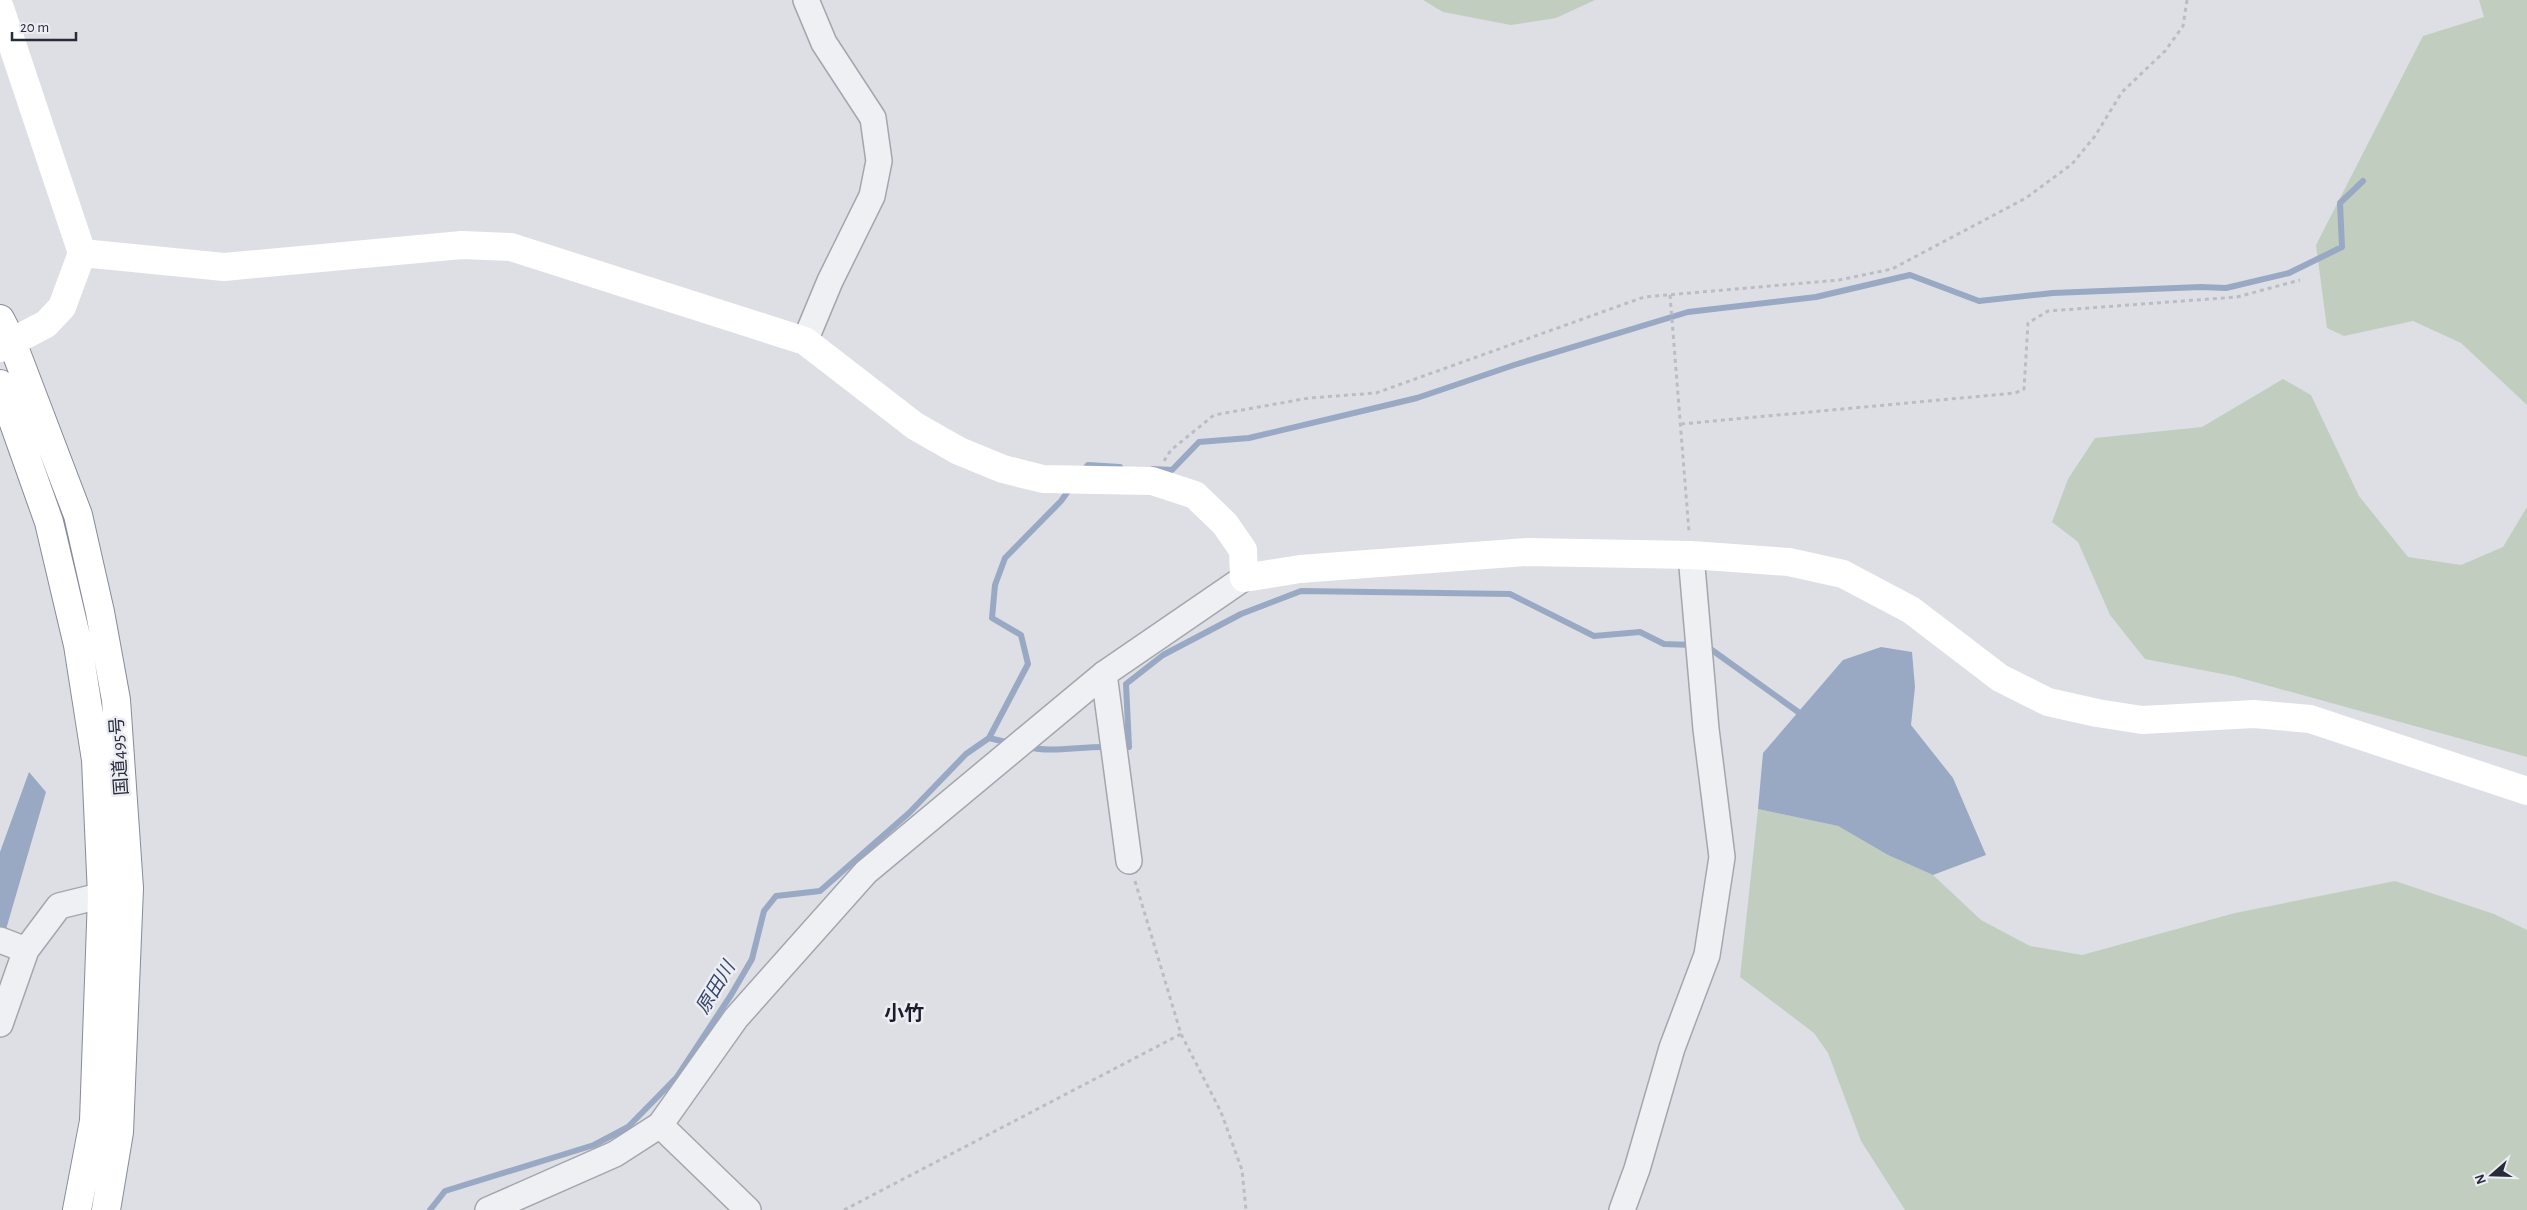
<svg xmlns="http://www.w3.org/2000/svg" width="2527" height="1210" viewBox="0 0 2527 1210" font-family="'Alegreya Sans','Noto Sans JP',sans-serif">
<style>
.green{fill:#c1cebf}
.water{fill:#9aa9c3}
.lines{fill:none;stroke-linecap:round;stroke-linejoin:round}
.stream{stroke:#9aa9c3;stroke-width:6}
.street-casing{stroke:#a3a6ae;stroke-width:28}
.highway-casing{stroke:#868b9a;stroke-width:30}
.path{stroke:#bbbdc4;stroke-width:3;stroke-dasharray:4 4;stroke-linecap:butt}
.street{stroke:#eff0f4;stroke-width:25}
.secondary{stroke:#fff;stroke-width:28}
.highway{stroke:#fff;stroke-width:28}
.labels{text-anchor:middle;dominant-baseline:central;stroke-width:5;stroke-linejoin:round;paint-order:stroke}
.street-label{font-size:18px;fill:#282c3a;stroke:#eceef3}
.water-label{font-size:19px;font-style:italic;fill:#36476a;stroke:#eceef3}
.quarter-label{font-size:20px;font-weight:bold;fill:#1a1e2b;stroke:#eceef3}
</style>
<rect width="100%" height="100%" fill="#dddfe5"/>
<path class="green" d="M1423 0H1595L1556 18 1511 25 1443 12Z
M2479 0H2527V405L2461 343 2413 321 2344 336 2327 328 2316 245 2423 36 2484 17Z
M2283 379 2311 395 2359 496 2408 557 2461 565 2503 547 2527 507V757L2233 676 2145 659 2110 615 2078 542 2052 522 2068 479 2095 438 2202 427Z
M1758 809 1838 826 1888 855 1933 875 1981 920 2030 946 2082 955 2235 913 2395 881 2494 914 2527 930V1210H1905L1861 1141 1828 1053 1814 1033 1740 977Z"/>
<path class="water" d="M1881 647 1912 652 1915 687 1911 725 1953 778 1986 855 1933 875 1888 855 1838 826 1758 809 1763 753 1843 660Z
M29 772 46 792 0 950V852Z"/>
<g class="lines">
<path class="stream" d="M1153 469 1172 470 1199 442 1249 438 1417 398 1514 365 1688 312 1816 297 1910 275 1979 301 2053 293 2201 287 2226 288 2289 273 2342 247 2340 203 2363 181
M1083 471 1088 465 1120 467
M1705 645 1801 714
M989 738 1010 743
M1027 747C1053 753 1081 746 1109 747
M1119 747H1129L1126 684 1163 655 1241 614 1301 591 1510 594 1594 636 1640 632 1664 644 1693 645
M430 1210 445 1191 594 1145 628 1127 677 1077 731 995 752 959 764 911 776 896 820 891 909 813 966 754 989 738 1028 664 1021 635 992 618 995 585 1005 558 1061 501 1071 487"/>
<g class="street-casing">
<path id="street" d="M805 341 830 281 872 196 879 161 873 118 824 43 806 0
M1104 674 1129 861
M0 940 26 950
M0 1024 26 950 59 906 120 891
M660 1125 748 1210
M488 1210 615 1154 660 1125 736 1018 866 872 1104 674 1244 578
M1622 1210 1637 1169 1672 1048 1707 955 1722 857 1706 729 1691 555"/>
</g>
<g class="highway-casing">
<path id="highway" d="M0 319 12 342 78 515 100 612 116 700 129 888 119 1132 106 1210
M0 384 49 522 78 645 96 760 102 896 94 1121 77 1210"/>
</g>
<path class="path" d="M1670 295 1689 532
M1681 424 2015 393 2024 389 2028 323 2048 311 2237 297 2300 280
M1164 461 1171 450 1214 415 1309 398 1376 393 1644 297 1839 280 1892 269 2026 198 2072 164 2095 136 2122 92 2165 51 2183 26 2187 0
M1135 881 1181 1034 1221 1112 1242 1170 1246 1210
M844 1210 1181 1034"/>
<use href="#street" class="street"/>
<path class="secondary" d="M0 8 82 253 62 307 46 324 0 348
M82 253 224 267 462 245 511 247 805 341 915 426 959 451 1003 469 1043 479 1152 481 1195 495 1225 524 1243 550 1244 578 1300 569 1527 552 1691 555 1789 562 1843 574 1911 610 2000 678 2048 702 2097 713 2142 720 2254 714 2310 719 2527 791"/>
<use href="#highway" class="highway"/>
</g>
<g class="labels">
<g class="street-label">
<text transform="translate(120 756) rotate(-94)">国道495号</text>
</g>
<g class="water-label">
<text transform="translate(716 988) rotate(-59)">原田川</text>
</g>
<g class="quarter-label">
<text x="904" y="1014">小竹</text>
</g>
</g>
<g transform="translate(2492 1175) rotate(250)" stroke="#eceef3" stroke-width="4" paint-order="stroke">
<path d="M0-4L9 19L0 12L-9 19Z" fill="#282c3a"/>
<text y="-8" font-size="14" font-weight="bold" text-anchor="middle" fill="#282c3a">N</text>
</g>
<path d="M12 32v8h64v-8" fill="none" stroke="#282c3a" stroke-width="2.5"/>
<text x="20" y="32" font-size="15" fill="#282c3a" stroke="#eceef3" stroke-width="4" paint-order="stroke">20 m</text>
</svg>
